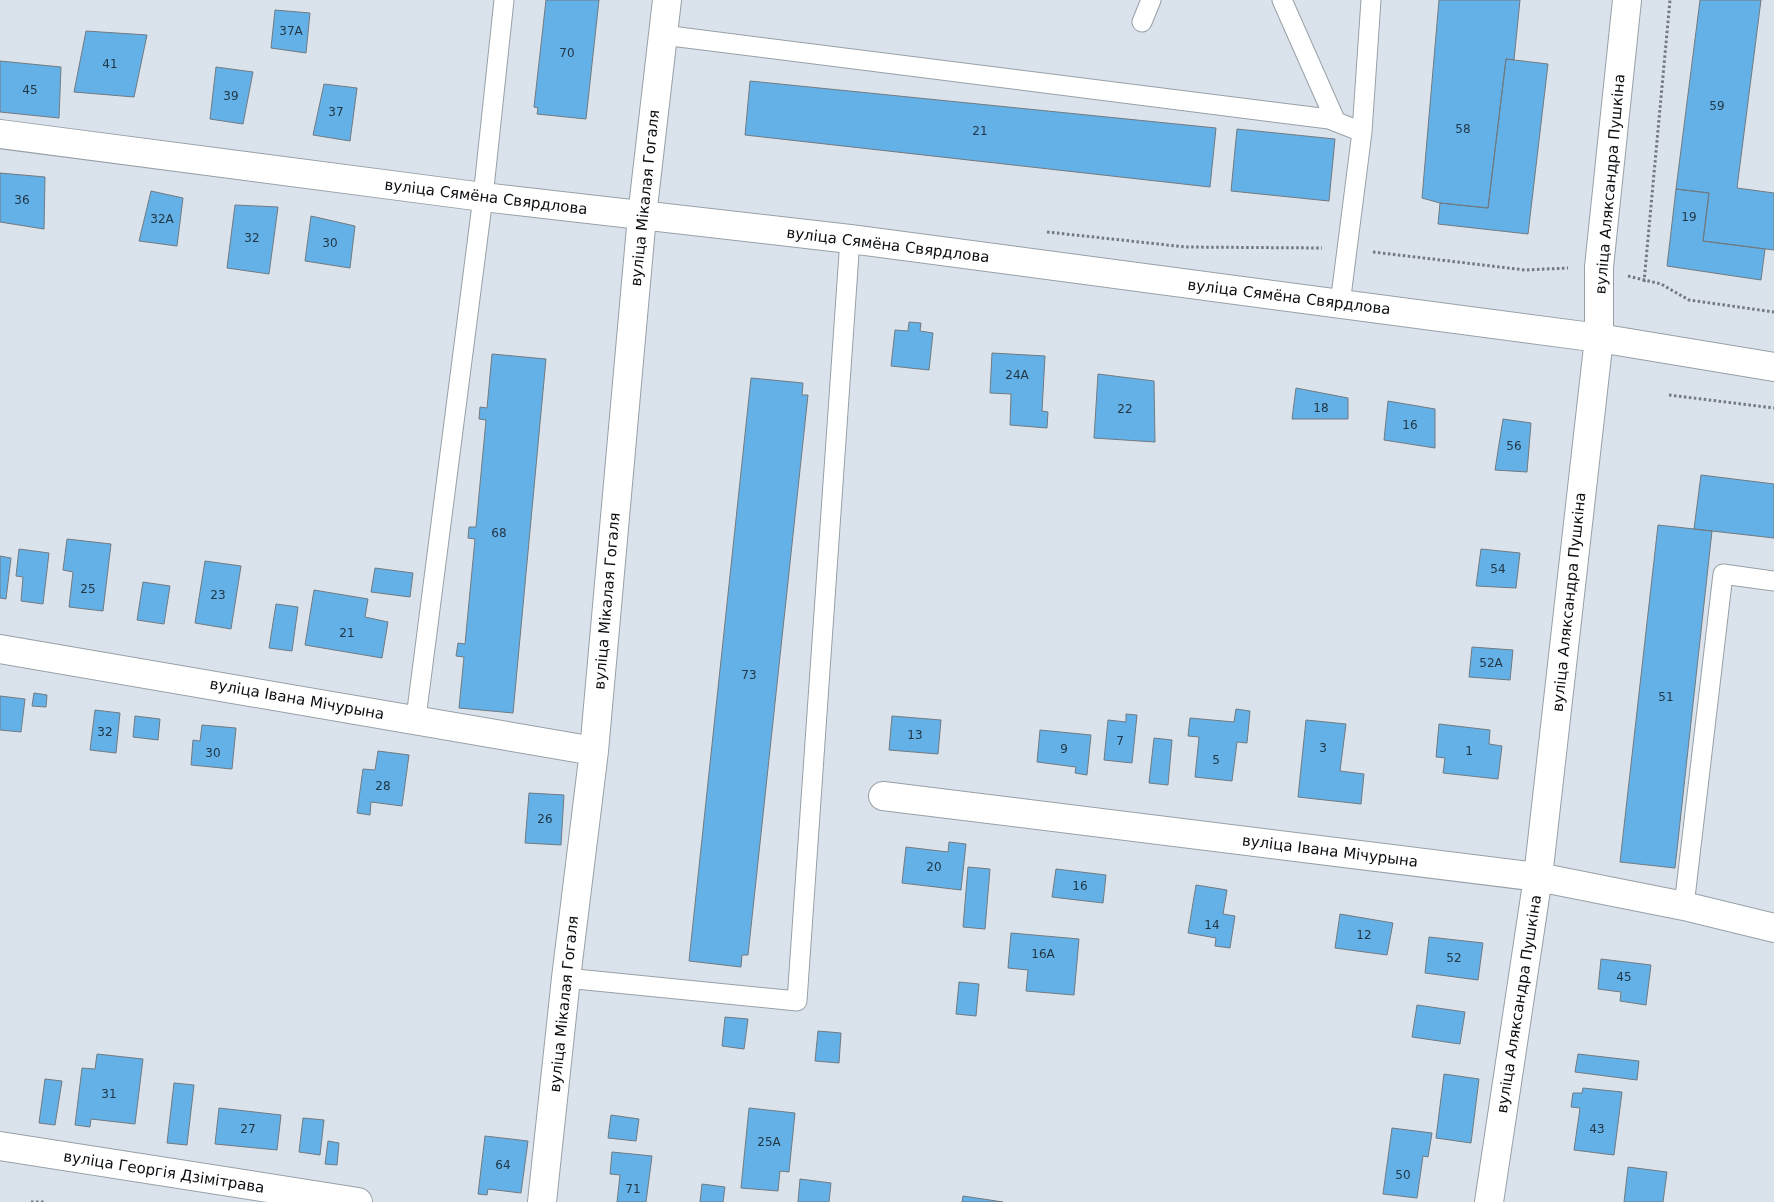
<svg xmlns="http://www.w3.org/2000/svg" width="1774" height="1202" viewBox="0 0 1774 1202" font-family="'DejaVu Sans',sans-serif">
<style>
.building{fill:#64b1e7;stroke:#717a81}
.lines{fill:none;stroke-linecap:round;stroke-linejoin:round}
.lane-casing{stroke:#97a0a7;stroke-width:21}
.street-casing{stroke:#97a0a7;stroke-width:30}
.path{stroke:#73797f;stroke-width:3;stroke-dasharray:2.5 2.5;stroke-linecap:butt}
.lane{stroke:#fff;stroke-width:19}
.street{stroke:#fff;stroke-width:28}
.labels{text-anchor:middle;dominant-baseline:central;stroke-width:4.5;stroke-linejoin:round;paint-order:stroke}
.number-label{font-size:12px;fill:#213746}
.street-label{font-size:15px;fill:#0b0e11;stroke:#fff}
</style>
<rect width="100%" height="100%" fill="#dae3eb"/>
<path class="building" d="M546 0H599L586 119 537 114 538 108 534 107Z
M1439 0H1520L1514 60 1506 59 1488 208 1440 203 1422 198Z
M1700 0H1761L1737 188 1774 193V250L1703 241 1709 193 1676 189Z
M275 10 310 13 306 53 271 48Z
M86 31 147 35 134 97 74 92Z
M1506 59 1548 64 1528 234 1438 224 1440 203 1488 208Z
M0 61 61 67 59 118 0 112Z
M216 67 253 72 243 124 210 119Z
M750 81 1216 128 1210 187 745 135Z
M324 84 357 88 350 141 313 135Z
M1237 129 1335 139 1329 201 1231 191Z
M0 173 45 177 44 229 0 222Z
M1676 189 1709 193 1703 241 1765 249 1761 280 1667 266Z
M151 191 183 198 177 246 139 241Z
M235 205 278 207 269 274 227 268Z
M311 216 355 226 350 268 305 261Z
M909 322 921 323 920 331 933 333 929 370 891 366 895 330 908 331Z
M992 353 1045 356 1042 411 1048 412 1047 428 1010 425 1011 394 990 393Z
M492 354 546 359 513 713 459 708 464 657 456 656 458 643 465 644 475 539 468 538 469 527H476L486 420 479 419 480 407 487 408Z
M1098 374 1154 381 1155 442 1094 438Z
M751 378 803 383 802 395H808L748 955H742L741 967 689 961Z
M1296 388 1348 398V419H1292Z
M1388 401 1435 409V448L1384 440Z
M1503 419 1531 423 1527 472 1495 470Z
M1701 475 1774 484V538L1694 529Z
M1658 525 1712 531 1675 868 1620 862Z
M67 539 111 544 103 611 69 607 73 572 63 570Z
M19 549 49 553 43 604 21 601 23 577 16 576Z
M1481 549 1520 553 1516 588 1476 586Z
M0 556 11 558 6 599 0 598Z
M205 561 241 566 231 629 195 623Z
M375 568 413 573 410 597 371 592Z
M143 582 170 586 164 624 137 620Z
M314 590 368 599 365 617 388 622 382 658 305 645Z
M276 604 298 607 292 651 269 648Z
M1472 647 1513 650 1510 680 1469 677Z
M34 693 47 695 46 707 32 706Z
M0 696 25 699 21 732 0 730Z
M1236 709 1250 711 1247 743 1237 742 1232 781 1195 777 1199 737 1188 736 1190 718 1234 722Z
M95 710 120 713 116 753 90 750Z
M1126 714 1137 715 1132 763 1104 760 1108 720 1126 722Z
M135 716 160 719 158 740 133 737Z
M892 716 941 720 938 754 889 750Z
M1306 720 1346 724 1340 771 1364 774 1361 804 1298 797Z
M1439 724 1490 730 1489 744 1502 746 1498 779 1443 773 1445 758 1436 757Z
M202 725 236 728 232 769 191 765 193 740 200 741Z
M1040 730 1091 735 1087 775 1075 773 1076 767 1037 762Z
M1154 738 1172 740 1168 785 1149 783Z
M378 751 409 755 402 806 371 802 370 815 357 813 363 769 375 770Z
M529 793 564 795 561 845 525 843Z
M949 842 966 844 961 890 902 883 906 847 948 852Z
M968 867 990 869 985 929 963 927Z
M1056 869 1106 875 1103 903 1052 897Z
M1196 885 1227 890 1223 914 1235 916 1230 948 1215 946 1216 938 1188 933Z
M1340 914 1393 923 1387 955 1335 948Z
M1011 933 1079 939 1074 995 1026 991 1028 970 1008 968Z
M1429 937 1483 943 1478 980 1425 973Z
M1601 959 1651 965 1646 1005 1620 1001 1621 992 1598 989Z
M959 982 979 984 976 1016 956 1014Z
M1417 1005 1465 1012 1460 1044 1412 1037Z
M725 1017 748 1019 744 1049 722 1046Z
M818 1031 841 1033 839 1063 815 1061Z
M97 1054 143 1059 135 1124 91 1119 90 1127 75 1125 82 1068 95 1069Z
M1578 1054 1639 1061 1637 1080 1575 1072Z
M1444 1074 1479 1079 1471 1143 1436 1138Z
M45 1079 62 1081 55 1125 39 1123Z
M174 1083 194 1085 187 1145 167 1143Z
M1583 1088 1622 1092 1614 1155 1574 1150 1580 1108 1571 1107 1573 1093H1582Z
M219 1108 281 1115 277 1150 215 1144Z
M749 1108 795 1113 789 1172 780 1171 778 1191 741 1188Z
M611 1115 639 1119 636 1141 608 1138Z
M303 1118 324 1120 320 1155 299 1152Z
M1392 1128 1432 1133 1428 1157 1423 1156 1417 1198 1383 1194Z
M485 1136 528 1141 521 1193 488 1189 487 1195 478 1194Z
M328 1141 339 1143 337 1165 325 1164Z
M612 1152 652 1156 646 1202H617L620 1175 610 1174Z
M1628 1167 1667 1172 1663 1202H1624Z
M800 1179 831 1183 829 1202H798Z
M702 1184 725 1187 723 1202H700Z
M963 1196 1003 1202H962Z"/>
<g class="lines">
<g class="lane-casing">
<path id="lane" d="M1282 0 1336 122
M1142 22 1151 0
M663 35 1329 119 1362 132
M1340 304 1362 132 1371 0
M416 718 483 197 504 0
M1684 906 1723 574 1774 581
M566 978 797 1001 850 239"/>
</g>
<g class="street-casing">
<path id="street" d="M0 134 483 197 850 239 1599 338 1774 367
M0 649 594 751
M883 796 1538 877 1684 906 1774 928
M0 1146 358 1202
M542 1202 566 978 594 751 642 216 667 0
M1489 1202 1538 877 1599 338V267L1627 0"/>
</g>
<path class="path" d="M1047 232 1186 247 1322 248
M1373 252 1525 270 1568 268
M1628 276 1661 284 1689 300 1774 312
M1644 282 1670 0
M1669 395 1774 408
M31 1202H44"/>
<use href="#lane" class="lane"/>
<use href="#street" class="street"/>
</g>
<g class="labels">
<g class="number-label">
<text x="291" y="31">37А</text>
<text x="567" y="53">70</text>
<text x="110" y="64">41</text>
<text x="30" y="90">45</text>
<text x="231" y="96">39</text>
<text x="1717" y="106">59</text>
<text x="336" y="112">37</text>
<text x="1463" y="129">58</text>
<text x="980" y="131">21</text>
<text x="22" y="200">36</text>
<text x="1689" y="217">19</text>
<text x="162" y="219">32А</text>
<text x="252" y="238">32</text>
<text x="330" y="243">30</text>
<text x="1017" y="375">24А</text>
<text x="1321" y="408">18</text>
<text x="1125" y="409">22</text>
<text x="1410" y="425">16</text>
<text x="1514" y="446">56</text>
<text x="499" y="533">68</text>
<text x="1498" y="569">54</text>
<text x="88" y="589">25</text>
<text x="218" y="595">23</text>
<text x="347" y="633">21</text>
<text x="1491" y="663">52А</text>
<text x="749" y="675">73</text>
<text x="1666" y="697">51</text>
<text x="105" y="732">32</text>
<text x="915" y="735">13</text>
<text x="1120" y="741">7</text>
<text x="1323" y="748">3</text>
<text x="1064" y="749">9</text>
<text x="1469" y="751">1</text>
<text x="213" y="753">30</text>
<text x="1216" y="760">5</text>
<text x="383" y="786">28</text>
<text x="545" y="819">26</text>
<text x="934" y="867">20</text>
<text x="1080" y="886">16</text>
<text x="1212" y="925">14</text>
<text x="1364" y="935">12</text>
<text x="1043" y="954">16А</text>
<text x="1454" y="958">52</text>
<text x="1624" y="977">45</text>
<text x="109" y="1094">31</text>
<text x="248" y="1129">27</text>
<text x="1597" y="1129">43</text>
<text x="769" y="1142">25А</text>
<text x="503" y="1165">64</text>
<text x="1403" y="1175">50</text>
<text x="633" y="1189">71</text>
</g>
<g class="street-label">
<text transform="translate(1610 184) rotate(-85)">вуліца Аляксандра Пушкіна</text>
<text transform="translate(486 197) rotate(7)">вуліца Сямёна Свярдлова</text>
<text transform="translate(645 198) rotate(-84)">вуліца Мікалая Гогаля</text>
<text transform="translate(888 245) rotate(7)">вуліца Сямёна Свярдлова</text>
<text transform="translate(1289 297) rotate(7)">вуліца Сямёна Свярдлова</text>
<text transform="translate(607 601) rotate(-85)">вуліца Мікалая Гогаля</text>
<text transform="translate(1569 602) rotate(-84)">вуліца Аляксандра Пушкіна</text>
<text transform="translate(297 699) rotate(10)">вуліца Івана Мічурына</text>
<text transform="translate(1330 851) rotate(7)">вуліца Івана Мічурына</text>
<text transform="translate(564 1004) rotate(-84)">вуліца Мікалая Гогаля</text>
<text transform="translate(1519 1004) rotate(-81)">вуліца Аляксандра Пушкіна</text>
<text transform="translate(164 1172) rotate(9)">вуліца Георгія Дзімітрава</text>
</g>
</g>
</svg>
